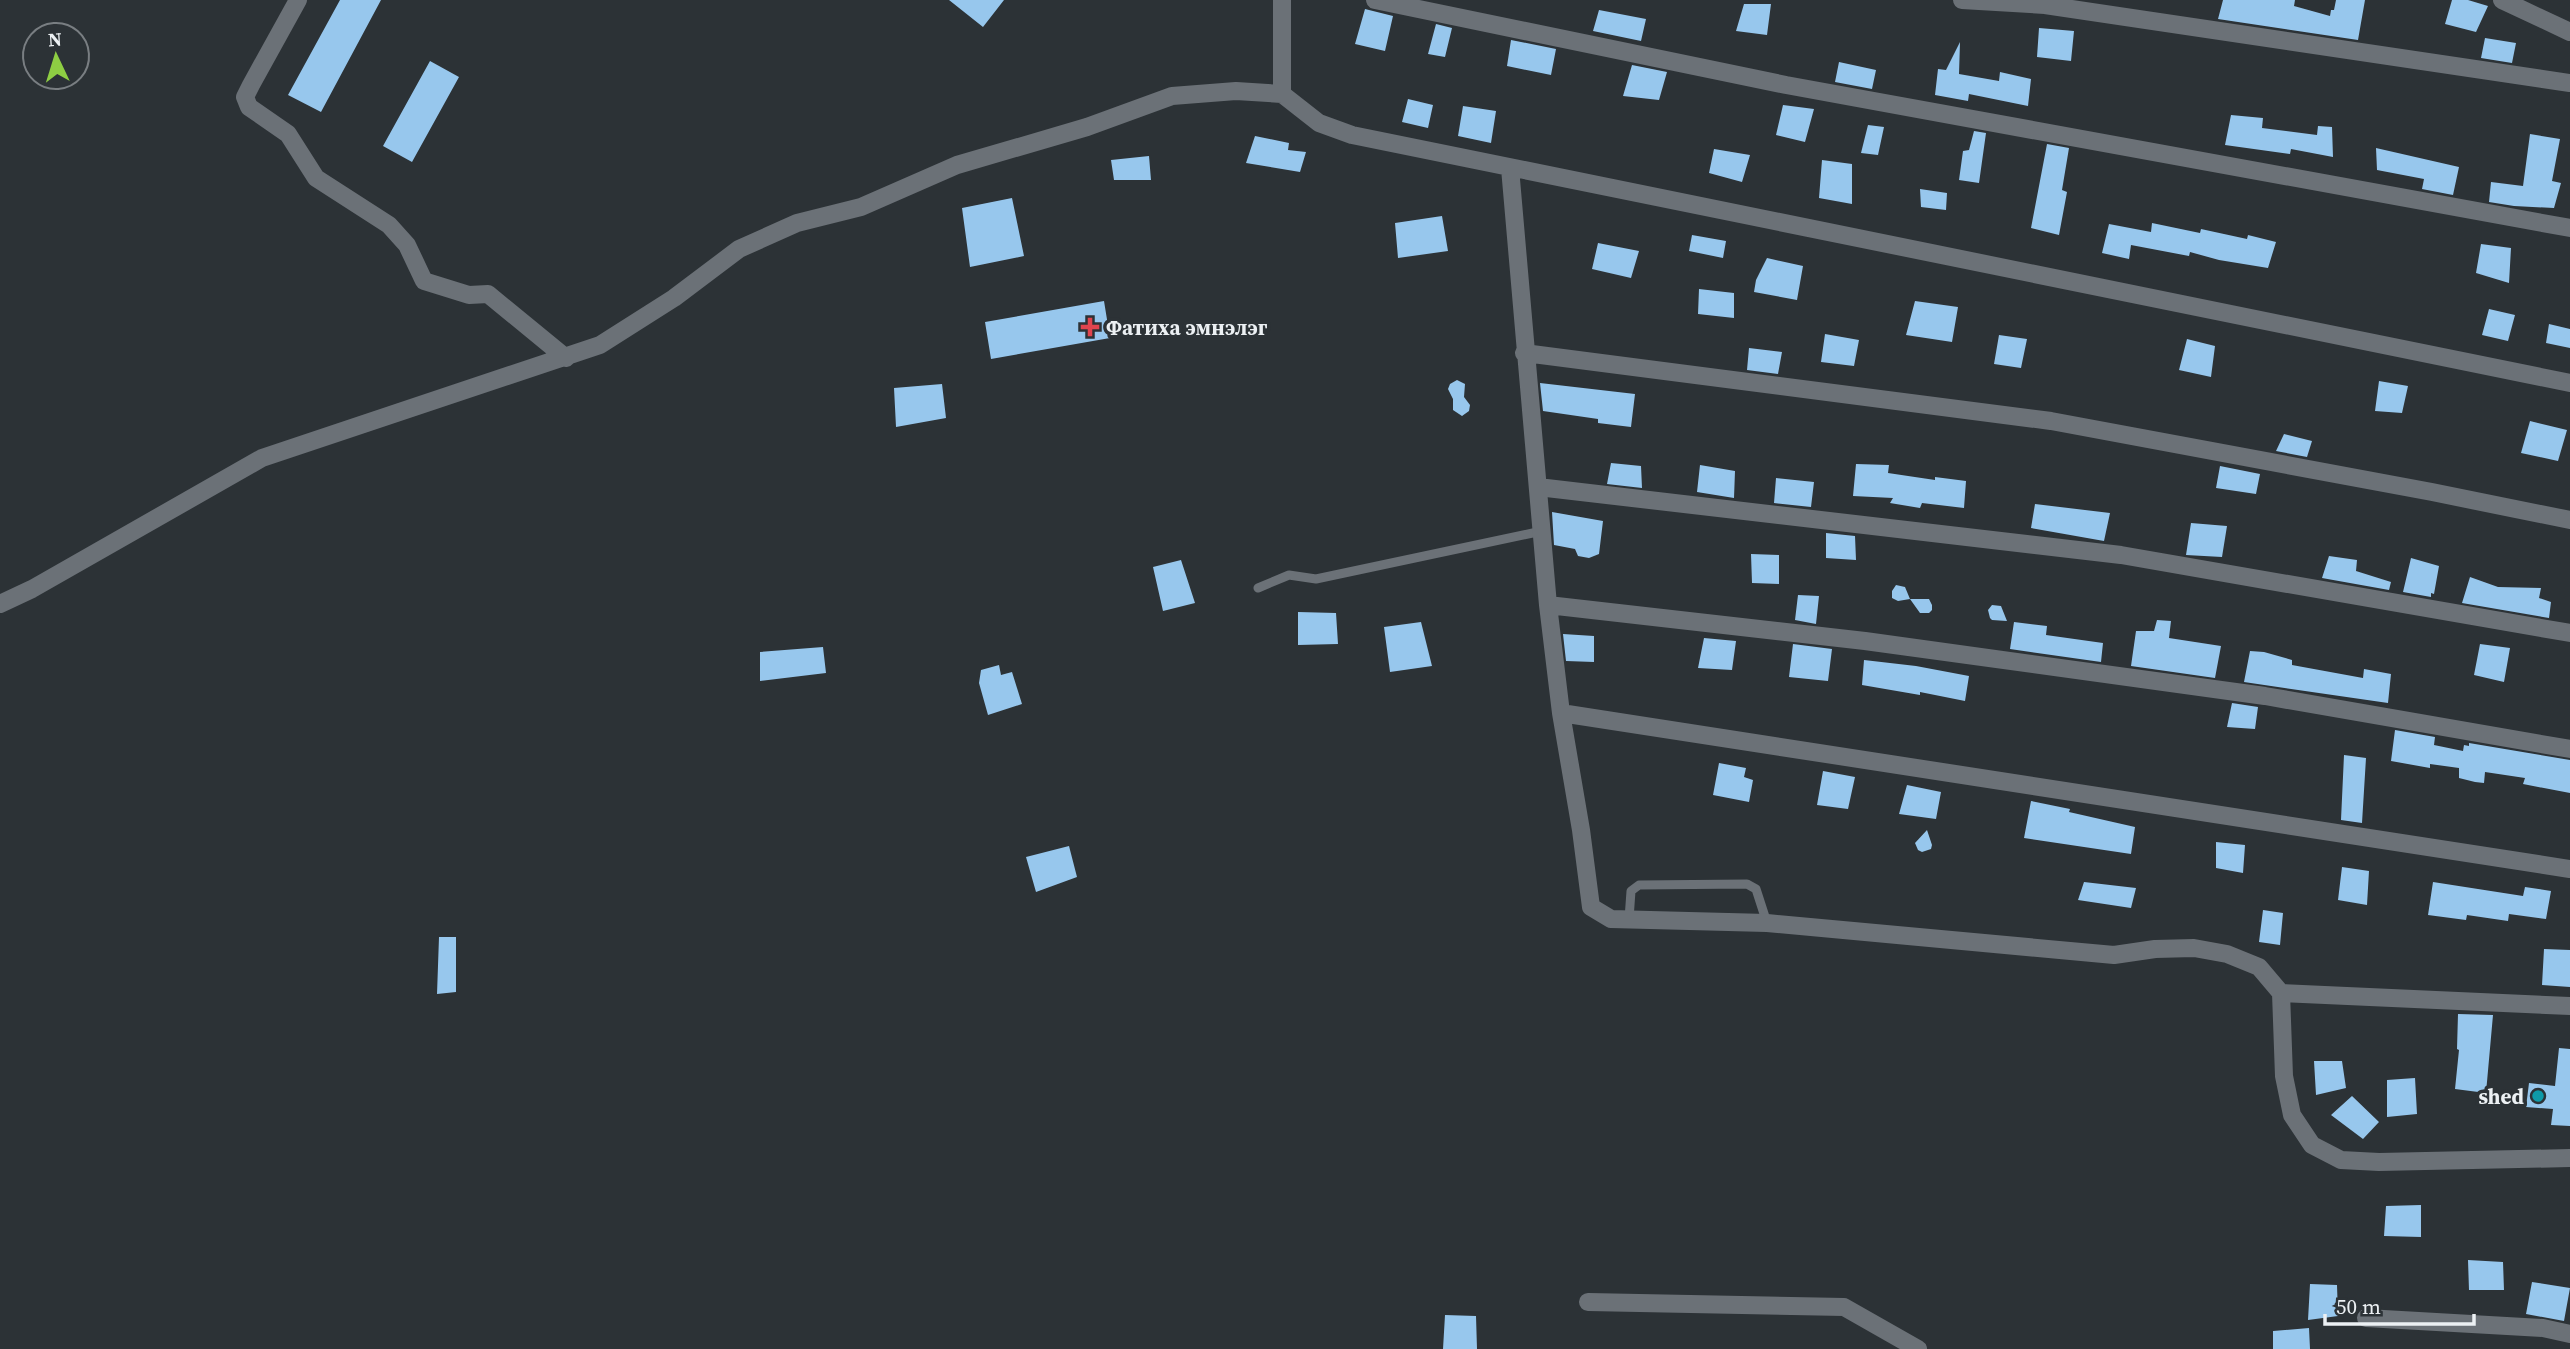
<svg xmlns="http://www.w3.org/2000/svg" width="2570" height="1349" viewBox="0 0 2570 1349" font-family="'Source Serif 4',serif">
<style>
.building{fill:#97c7ed}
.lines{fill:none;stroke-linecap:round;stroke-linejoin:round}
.service{stroke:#6b7177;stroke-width:9}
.minor{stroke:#6b7177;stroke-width:18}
.health-dot{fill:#e0444e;stroke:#2c3236;stroke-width:2.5}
.culture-dot{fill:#0f9aa8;stroke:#2c3236;stroke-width:2.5}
.labels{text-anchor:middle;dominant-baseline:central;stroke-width:7;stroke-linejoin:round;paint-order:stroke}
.poi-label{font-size:21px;font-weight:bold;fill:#ecf0f3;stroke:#2c3236;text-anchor:start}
</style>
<rect width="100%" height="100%" fill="#2c3236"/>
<path class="building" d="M340 0H381L321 112 288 95Z
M949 0H1004L983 27Z
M2223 0H2295L2294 6 2330 16 2331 10H2334L2336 0H2365L2358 40 2218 19Z
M2452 0H2468L2488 6 2476 32 2445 24Z
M1744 4H1771L1767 35 1736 31Z
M1365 9 1393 16 1385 51 1355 44Z
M1599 10 1646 19 1641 41 1593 31Z
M1436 24 1452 28 1445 57 1428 54Z
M2039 28 2074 31 2071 61 2037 57Z
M2485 38 2516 43 2512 63 2481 58Z
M1511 40 1556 49 1551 75 1507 66Z
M1960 42 1959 74 1999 81 2000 72 2031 79 2028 106 1969 94 1968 101 1935 95 1938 69 1946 70Z
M430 61 459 77 412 162 383 146Z
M1839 62 1876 70 1872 89 1835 82Z
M1632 65 1667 72 1659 100 1623 96Z
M1408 99 1433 105 1428 128 1402 122Z
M1783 105 1814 109 1805 142 1776 135Z
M1463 106 1496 111 1491 143 1458 136Z
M2231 115 2263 118 2262 128 2317 135 2318 126 2332 127 2333 157 2291 149 2290 154 2225 145Z
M1868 125 1884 127 1878 155 1861 153Z
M1974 131 1986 133 1979 183 1959 180 1963 151 1969 150Z
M2530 134 2560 139 2552 181 2561 183 2554 208 2514 206 2489 202 2491 182 2523 186Z
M1255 136 1289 143 1288 150 1306 152 1300 172 1246 163Z
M2047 144 2069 148 2062 190 2067 192 2059 235 2031 228Z
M2376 148 2459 167 2453 195 2422 189 2424 179 2377 170Z
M1714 149 1750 155 1742 182 1709 173Z
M1149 156 1151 180H1114L1111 160Z
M1822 160 1852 164V204L1819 198Z
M1920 189 1947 193 1946 210 1921 207Z
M1012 198 1024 256 970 267 962 208Z
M1442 216 1448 251 1398 258 1395 223Z
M2152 223 2200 233 2201 229 2247 239 2248 235 2276 242 2268 268 2219 260 2190 252 2189 256 2131 245 2129 259 2102 253 2109 224 2151 232Z
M1692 235 1726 241 1723 258 1689 251Z
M1598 243 1639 251 1631 278 1592 269Z
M2481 244 2511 248 2509 283 2476 273Z
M1767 258 1803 266 1797 300 1754 292 1756 280Z
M1699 289 1734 293V318L1698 314Z
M1104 301 1110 338 991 359 985 322Z
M1915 301 1958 307 1952 342 1906 335Z
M2489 309 2515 315 2508 341 2482 335Z
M2549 324 2570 329V348L2546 343Z
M1825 334 1859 340 1854 366 1821 362Z
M1999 335 2027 339 2021 368 1994 364Z
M2187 339 2215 346 2211 377 2179 370Z
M1749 348 1782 352 1778 374 1747 370Z
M1457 380 1465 384 1464 397 1470 405 1469 411 1462 416 1453 410V399L1448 389 1450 384Z
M2379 381 2408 386 2402 413 2375 411Z
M1540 383 1635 394 1631 427 1598 423V419L1543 411Z
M942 384 946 418 896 427 894 388Z
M2530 421 2567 430 2558 461 2521 453Z
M2284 434 2312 441 2307 457 2276 451Z
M1611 463 1641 466 1642 488 1607 484Z
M1856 464 1889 465 1888 473 1935 480V477L1966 481 1964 508 1922 503 1920 508 1890 503 1893 498 1853 496Z
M1700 465 1735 471 1734 498 1697 492Z
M2220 466 2260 474 2256 494 2216 488Z
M1776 478 1814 482 1811 507 1774 503Z
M2035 504 2110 513 2104 541 2031 528Z
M1552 512 1603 521 1599 554 1589 558 1578 556 1575 549 1554 545Z
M2191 523 2227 526 2222 557 2186 555Z
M1826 533 1855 536 1856 560 1826 558Z
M1751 554 1779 555V584L1752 583Z
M2329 556 2357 560 2356 571 2391 582 2389 590 2322 578Z
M2411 558 2439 566 2434 594 2431 593V597L2403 592Z
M1181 560 1195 603 1163 611 1153 567Z
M2470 577 2498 587 2541 588 2539 598 2551 602 2549 618 2462 603Z
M1896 585 1905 587 1910 599 1898 601 1892 598V591Z
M1798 595 1819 596 1816 624 1795 620Z
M1910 599H1929L1932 605V610L1929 613H1920Z
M1992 605 2001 606 2007 621 1992 620 1990 618 1988 610Z
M1298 612 1336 613 1338 644 1298 645Z
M2157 620 2171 621 2169 638 2221 646 2215 678 2131 666 2136 631H2154Z
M1421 622 1432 666 1390 672 1384 627Z
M2014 622 2047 626 2046 635 2103 643 2101 662 2010 649Z
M1563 634 1594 636V662L1566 661Z
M1704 638 1736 641 1732 670 1698 668Z
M1793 644 1832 649 1828 681 1789 677Z
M2480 644 2510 648 2504 682 2474 675Z
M823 647 826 673 760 681V652Z
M2250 651 2264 652 2292 660V665L2363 678 2364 669 2391 674 2388 703 2244 682Z
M1864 660 1916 666 1969 676 1965 701 1920 692V695L1862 685Z
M999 665 1001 675 1012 672 1022 704 988 715 979 683 981 670Z
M2232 703 2258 707 2255 729 2227 727Z
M2395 730 2435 737 2434 745 2463 751 2464 745 2469 746V743L2570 760V793L2523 784 2525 778 2485 772 2484 783 2475 782 2459 778V768L2430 764V768L2391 761Z
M2344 755 2366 758 2362 823 2341 820Z
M1719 763 1746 768 1744 777 1753 780 1749 802 1713 795Z
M1823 771 1855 777 1848 809 1817 805Z
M1907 785 1941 792 1936 819 1899 814Z
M2031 801 2070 809 2069 812 2135 827 2131 854 2024 838Z
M1927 830 1932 845 1931 849 1922 852 1918 850 1915 843Z
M2216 842 2245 845 2243 873 2216 868Z
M1069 846 1077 877 1036 892 1026 857Z
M2342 867 2369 871 2367 905 2338 900Z
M2084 882 2136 888 2131 908 2078 900Z
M2433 882 2523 896 2525 887 2551 891 2546 919 2509 914 2508 921 2467 915 2466 920 2428 915Z
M2263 910 2283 913 2280 945 2259 942Z
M439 937H456V992L437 994Z
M2544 949 2570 950V987L2542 985Z
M2458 1014 2493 1015 2486 1093 2455 1089 2459 1050 2457 1049Z
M2559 1048 2570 1049V1126L2551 1125 2553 1109 2526 1107 2529 1083 2555 1086Z
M2314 1061H2342L2346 1088 2316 1095Z
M2415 1078 2417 1114 2387 1117V1080Z
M2352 1096 2379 1122 2363 1139 2331 1115Z
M2421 1205V1237L2384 1236 2386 1206Z
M2468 1260 2503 1262 2504 1290H2469Z
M2532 1282 2570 1288 2564 1321 2526 1314Z
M2310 1284 2337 1285 2338 1316 2308 1320Z
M1445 1315 1476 1316 1477 1349H1443Z
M2309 1328 2310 1349H2273V1331Z"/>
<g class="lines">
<path class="service" d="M1258 588 1289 575 1316 579 1542 531
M1629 919 1631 891 1639 885 1747 884 1756 889 1767 923"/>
<path class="minor" d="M298 0 251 85 245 97 249 107 288 134 316 178 389 225 407 245 424 281 469 295 488 294 566 358
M1282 0V94
M1375 0 1786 85 2570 228
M1962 0 2045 5 2570 83
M2502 0 2570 32
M1510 168 1548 605 1561 713 1581 830 1591 907 1611 919 1767 923 2114 955 2155 949 2194 948 2227 954 2259 967 2281 993 2284 1076 2292 1115 2312 1145 2341 1160 2379 1162 2570 1158
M1524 353 2051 421 2432 492 2570 520
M1538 487 2121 555 2570 633
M0 604 32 589 262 458 600 345 674 298 739 249 797 223 861 207 957 165 1087 127 1172 96 1236 91 1282 94 1319 123 1352 135 2570 383
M1548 605 1865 641 2265 696 2570 749
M1561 713 2570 869
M2281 993 2570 1006
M1588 1302 1844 1307 1918 1349
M2366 1318 2543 1328 2570 1334"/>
</g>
<path class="health-dot" d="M1086.5 316.5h7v7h7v7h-7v7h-7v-7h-7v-7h7z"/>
<circle class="culture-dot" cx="2538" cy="1096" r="7"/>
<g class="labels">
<g class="poi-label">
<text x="1106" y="327">Фатиха эмнэлэг</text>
<text x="2524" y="1096" text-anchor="end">shed</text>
</g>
</g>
<g transform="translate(56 56) rotate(356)"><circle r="33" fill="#2c3236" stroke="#797e82" stroke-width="2"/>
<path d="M0-5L12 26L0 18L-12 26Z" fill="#8ece43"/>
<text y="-10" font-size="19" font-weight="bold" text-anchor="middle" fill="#ecf0f3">N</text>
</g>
<path d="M2325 1314v10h149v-10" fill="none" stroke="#ecf0f3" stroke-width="3.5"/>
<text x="2336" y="1314" font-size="21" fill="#ecf0f3" stroke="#2c3236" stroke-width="5" paint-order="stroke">50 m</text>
</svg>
